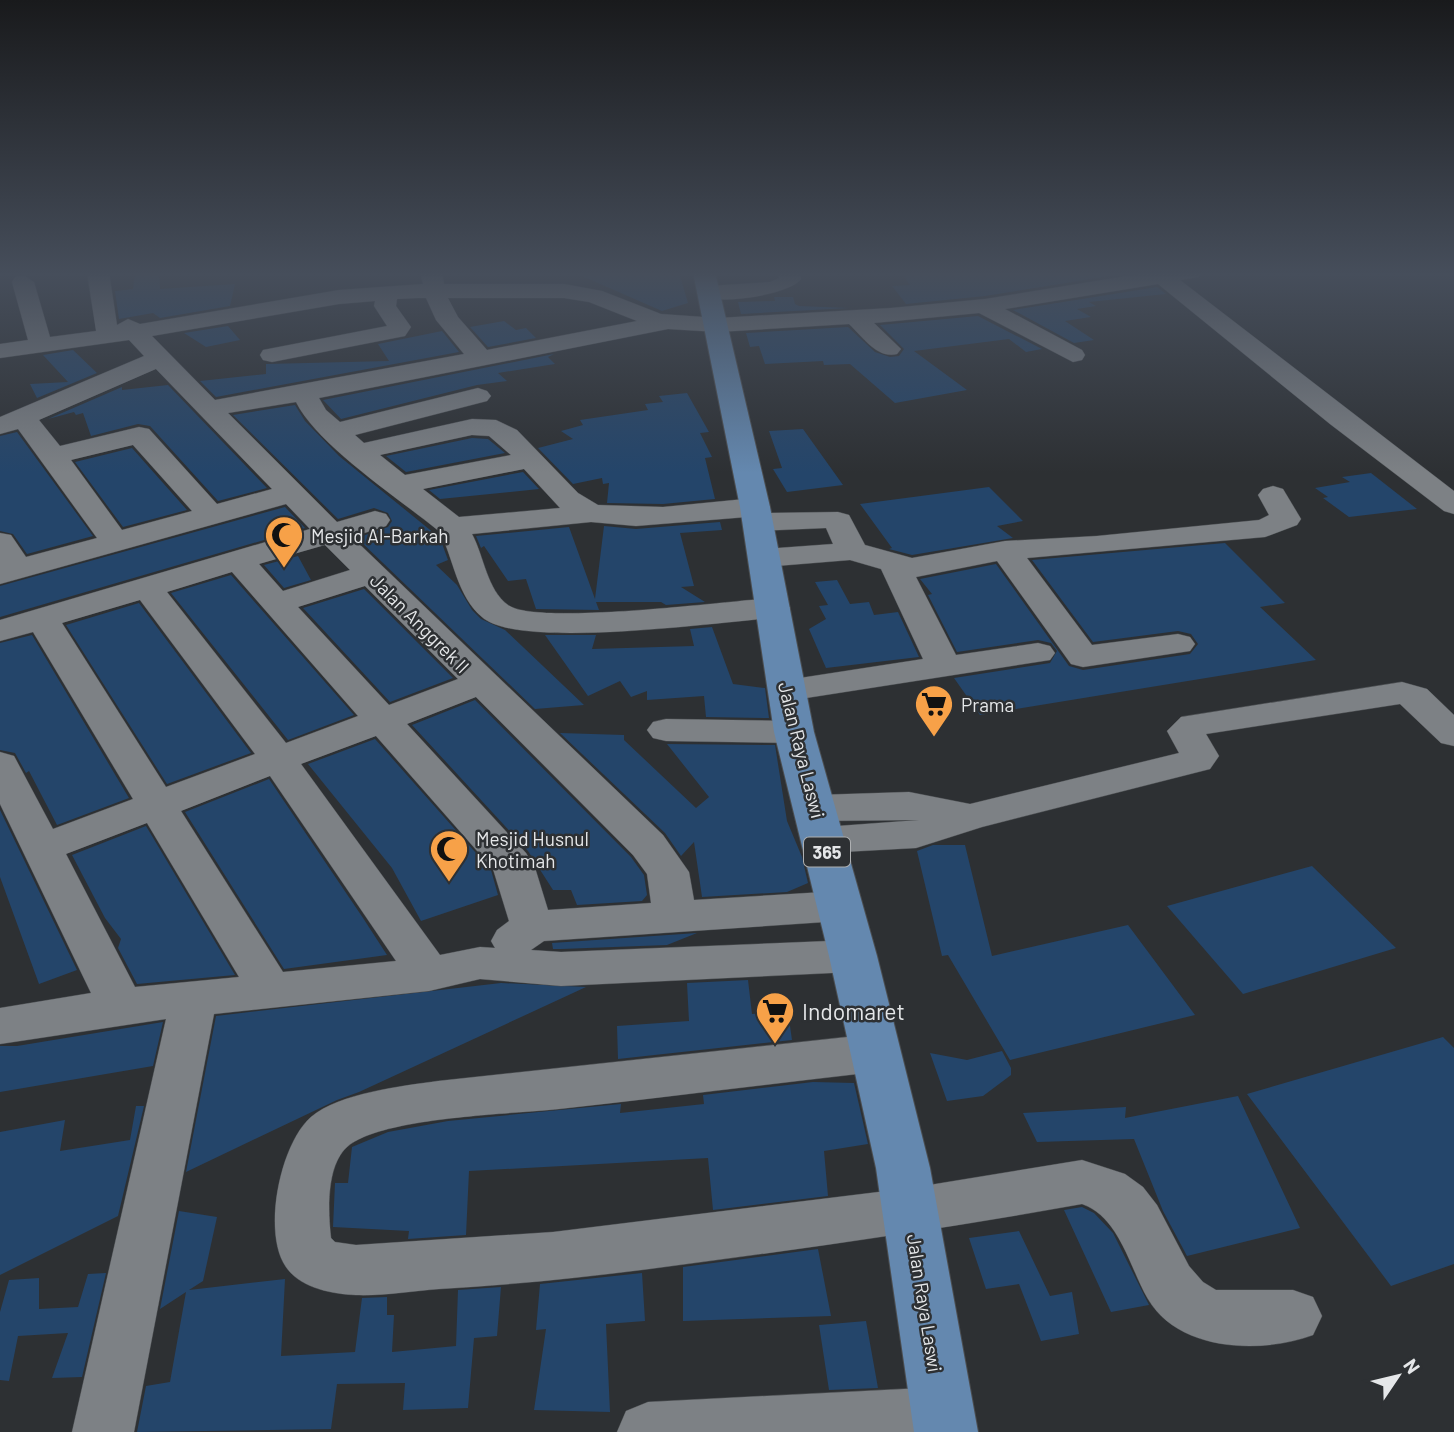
<svg xmlns="http://www.w3.org/2000/svg" width="1454" height="1432" viewBox="0 0 1454 1432" font-family="Barlow,sans-serif">
<style>
.building{fill:#24456a}
.lines{fill:none;stroke-linecap:round;stroke-linejoin:round}
.minor-casing{stroke:#4b4e51;stroke-width:1}
.major-casing{stroke:#4b4e51;stroke-width:2}
.minor{fill:#7d8185;fill-rule:evenodd}
.major{fill:#6488af;fill-rule:evenodd}
.labels{text-anchor:middle;dominant-baseline:central;stroke-width:5;stroke-linejoin:round;paint-order:stroke}
.shield{fill:#2d3033;stroke:#aeb0b2;stroke-width:2}
.shield-label{font-size:18px;font-weight:bold;fill:#e5e7e9}
.poi-label{font-size:19px;fill:#e5e7e9;stroke:#2d3033;text-anchor:start}
.street-label{font-size:19px;fill:#e5e7e9;stroke:#2d3033}
.near-poi-label{font-size:23px;fill:#e5e7e9;stroke:#2d3033;text-anchor:start}
</style>
<rect width="100%" height="100%" fill="#2d3033"/>
<path class="building" d="M135 272H159L160 289 235 284 230 306 160 318 153 313 119 319 115 291 133 289Z
M573 272H663L664 276H680L688 303 662 311Z
M901 272H1134L985 296 906 304 892 286 910 285Z
M1157 287 1166 294 1089 302 1096 306 1077 309 1091 317 1065 321 1094 340 1074 343 1013 310Z
M774 297H793L795 304 799 306 849 308 741 314 738 302 775 301Z
M978 316 1042 349 1026 352 1009 339 914 351 967 390 895 403 850 364 824 365 823 361 765 364 759 346 750 347 746 333 848 327 875 352 890 357 899 356 904 349 880 325Z
M504 321 516 330 526 328 536 338 488 347 470 327Z
M228 326 240 340 206 347 184 333Z
M442 331 459 352 216 397 200 381 266 374V364L389 361 378 344Z
M73 350 97 373 37 398 30 384 68 382 43 355Z
M554 354 548 357 555 364 498 373 507 381 477 385 341 419 323 400Z
M168 385 267 488 218 501 150 426 138 424 91 436 83 413 76 415 74 412 48 419 122 387V390Z
M687 393 709 432 700 433 712 457 705 458 715 499 663 504 607 503 609 483 603 484 602 478 573 484 538 448 573 439 561 431 583 425 580 420 648 410 645 404 663 402 659 396Z
M295 405 305 421 339 456 440 538 448 560 436 565 457 585 472 610 481 619 505 630 584 705 535 709 357 538 388 527 392 521 388 513 374 508 338 519 233 415Z
M803 429 843 485 787 492 773 469 782 468 769 431Z
M17 432 93 536 27 554 13 534 0 531V436Z
M472 438 488 439 505 453 406 472 386 456Z
M132 448 187 510 123 527 75 462Z
M523 472 539 489 440 499 429 490Z
M1371 473 1417 509 1349 517 1323 498 1328 497 1315 488 1350 482 1342 477Z
M989 487 1023 521 997 526 1013 538 912 555 889 549 892 548 860 504Z
M285 507 305 528 0 617V586Z
M720 522 722 530 680 533 694 586 681 587 705 602 666 605 661 602H596L599 610 536 609 526 579 508 581 484 546 481 548 476 536 569 527 595 599 604 526 636 529Z
M1225 543 1285 603 1260 607 1316 660 980 715 954 678 1050 663 1057 651 1051 643 1038 640 957 652 928 595 932 594 920 579 996 564 1069 666 1083 670 1190 654 1198 644 1191 634 1178 631 1093 642 1032 560Z
M298 556 311 580 284 588 264 565Z
M231 575 354 715 288 740 171 593Z
M837 580 850 604 869 602 874 615 898 612 919 657 826 668 809 629 826 619 819 606 828 605 815 582Z
M364 589 453 678 390 702 303 608Z
M139 603 251 753 167 784 66 625Z
M712 627 733 684 765 688 769 718 706 717 704 696 647 700V691L631 697 620 681 588 696 545 635H596L592 649 694 646 690 629Z
M32 635 129 798 57 825 29 771 26 773 15 753 0 750V643Z
M475 700 631 857 644 875 647 895 642 901 577 905 571 890H553L528 851 412 725Z
M560 733 624 735V740L696 808 709 797 667 744 775 745 787 821 802 857 808 883 787 892 702 897 694 842 681 856 665 833Z
M375 739 491 870 498 895 421 921 392 868 308 764Z
M269 779 363 918 387 955 284 969 185 812Z
M0 810 77 970 39 984 0 877Z
M146 826 235 975 137 984 118 948 121 939 105 918 72 855Z
M933 845H965L992 956 1128 925 1195 1015 1010 1060 948 955 942 956 917 851Z
M1312 866 1396 948 1243 994 1167 906Z
M697 933 667 945 561 949H553L552 943Z
M748 980 752 1014 788 1012 792 1040 618 1059 617 1026 689 1021 687 983Z
M501 983 586 987 359 1092 337 1100 186 1172 216 1016Z
M163 1022 153 1066 0 1092V1046H17Z
M1443 1037 1454 1048V1264L1391 1286 1247 1094Z
M1002 1051 1011 1068V1075L983 1096 947 1101 930 1053 967 1060Z
M813 1082 854 1083 868 1144 824 1151 828 1196 713 1210 708 1158 469 1171 466 1235 408 1239 409 1231 333 1227 335 1183H348L352 1147 388 1132 448 1121 621 1104 620 1113 704 1104 703 1095Z
M1238 1096 1300 1228 1187 1256 1163 1211 1134 1139 1037 1142 1023 1113 1126 1107 1125 1118Z
M136 1106H144L118 1216 0 1275V1132L65 1120 60 1151 130 1140Z
M1082 1207 1094 1213 1113 1233 1149 1305 1111 1312 1064 1210Z
M179 1211 217 1217 203 1281 189 1290 285 1279 281 1356 355 1352 362 1298 387 1297V1315H394L392 1352 456 1346 458 1290 501 1287 497 1336 474 1338 468 1408 403 1410 405 1383 337 1384 331 1429 137 1432 146 1386 170 1382 186 1292 160 1309Z
M1019 1231 1050 1296 1072 1292 1079 1334 1041 1341 1019 1284 986 1289 969 1238Z
M818 1249 831 1316 683 1321V1267Z
M106 1273 82 1377 52 1378 68 1333 18 1336 9 1381 0 1380V1312L9 1280 39 1278V1309L78 1307 88 1274Z
M642 1273 645 1321 606 1324 610 1412 534 1410 546 1329 536 1330 540 1284Z
M866 1321 878 1388 829 1390 819 1325Z"/>
<g class="lines">
<g class="minor-casing">
<path id="minor" d="M87 272H109L117 325 128 319 140 324 339 290 423 284 420 272H442L444 284H564L602 291 661 314 718 318 891 308 985 299 1151 272H1202L1199 277 1180 280 1454 491V514L1444 511 1330 424 1158 284 1005 309 1082 350 1085 355 1082 360 1073 362 979 313 874 323 901 349 897 354C877 359 863 337 849 324L718 332 668 329 319 398 326 410 340 422 478 388 487 391 491 396 487 401 355 435 364 443 472 419 496 420 517 430 578 493 598 505 663 507 755 498 765 501 770 507 766 513 838 512 849 515 865 545 912 558 1005 541 1097 536 1259 520 1269 515 1258 495 1263 489 1273 486 1283 489 1301 519 1297 525 1265 537 1027 558 1092 645 1178 634 1190 637 1195 644 1190 651 1083 667 1071 664 997 561 916 577 956 655 1038 643 1050 646 1055 653 1050 660 787 701 774 698 769 690 774 682 923 659 881 569 850 560 764 567 753 565 748 558 753 551 764 549 833 544 826 528 758 531 747 528 743 522 747 517 636 526 591 522 472 534C484 556 487 590 508 605 536 626 728 601 773 598L785 601 790 608 785 615 773 618C718 622 518 650 482 617 457 596 454 560 440 532 400 499 318 446 296 402L228 413 337 522 375 511 386 514 390 520 386 526 352 537 663 835 689 872 694 900 840 891 855 895 862 906 855 917 840 921 544 941 531 950 561 952 853 940 869 945 876 956 869 967 853 972 561 986 480 979 429 991 214 1014 134 1432H72L166 1019 0 1044V1008L91 993 0 804V752L14 756 53 829 133 799 33 632 0 641V620L310 529 286 504 0 584V533L11 535 26 557 97 538 18 429 0 434V417L144 356 129 340 0 358V344L28 340 12 282 15 277 23 275 34 282 50 337 96 331ZM418 298H426L436 320 464 354 215 400 152 336 339 304 375 301 374 306 387 326 263 350 260 355 263 360 272 362 405 336 411 327 396 306 397 299ZM448 298H564L589 302 637 321 487 350 458 317ZM156 369 272 489 217 504 149 429 139 427 60 446 39 420ZM472 435 489 436 511 455 405 475 380 455ZM133 445 192 511 122 530 71 460ZM524 469 560 508 459 517 423 489ZM325 545 350 570 283 591 259 564ZM232 572 358 716 286 743 167 592ZM365 586 458 679 389 705 298 607ZM140 600 255 754 166 787 62 623ZM476 697 633 855 647 874 651 903 548 910 536 871 526 853 407 724ZM376 736 493 869 509 921 497 930 491 941 495 948 480 947 440 955 301 764ZM270 776 396 961 283 972 181 811ZM147 823 239 977 135 987 66 854Z
M778 272H800L801 279C789 296 707 307 697 293L708 286 770 282 779 278Z
M1402 682 1427 689 1454 715V746L1441 743 1400 704 1206 734 1219 756 1210 769 982 827 916 848 824 853 809 850 803 840 809 830 824 827 919 820 816 821 802 817 796 808 802 799 816 795 909 792 970 804 1179 753 1167 731 1181 717Z
M666 719 794 721 807 724 813 732 807 740 794 743 666 741 653 738 647 730 653 722Z
M875 1034 892 1040 899 1053 892 1066 875 1072C770 1084 665 1097 559 1109 513 1114 380 1117 347 1147 326 1166 328 1212 331 1238L335 1242 356 1245 553 1232 911 1188 1082 1160 1125 1174 1143 1187 1157 1205 1189 1266 1203 1282 1216 1290H1293L1313 1297 1322 1316 1313 1335C1262 1354 1179 1352 1148 1299 1130 1269 1120 1217 1082 1204 938 1230 794 1250 649 1269 579 1278 509 1285 439 1289 412 1291 383 1296 356 1295 332 1294 300 1288 286 1267 262 1233 280 1144 311 1117 339 1093 403 1086 438 1081Z
M943 1387 965 1396 974 1417 967 1432H617L626 1411 648 1402Z"/>
</g>
<g class="major-casing">
<path id="major" d="M693 272H715L770 507 814 732 877 956 930 1168 978 1432H914L876 1168 829 956 774 732 740 507Z"/>
</g>
<use href="#minor" class="minor"/>
<use href="#major" class="major"/>
</g>
<linearGradient id="sky" x2="0" y2="1"><stop stop-color="#191a1c"/><stop offset="0.58" stop-color="#464e5b"/><stop offset="1" stop-color="#464e5b" stop-opacity="0"/></linearGradient>
<rect width="1454" height="473" fill="url(#sky)"/>
<defs>
<g id="mosque-pin" transform="scale(2.0125)"><path d="M0 17L-7.5 6A9.5 9.5 0 1 1 7.5 6Z" fill="#f7a148" stroke="#2d3033"/><path d="M3.5-4.9A6 6 0 1 0 3.5 4.9A5 5 0 1 1 3.5-4.9Z" fill="#111"/></g>
<g id="supermarket-pin" transform="scale(2.0125)"><path d="M0 17L-7.5 6A9.5 9.5 0 1 1 7.5 6Z" fill="#f7a148" stroke="#2d3033"/><path d="M-6-5.5h2.5l.6 2H6L4.5 2H-2.5L-4.4-4H-6ZM-1.5 3.2a1.3 1.3 0 1 0 .1 0ZM3 3.2a1.3 1.3 0 1 0 .1 0Z" fill="#111"/></g>
</defs>
<g fill-rule="evenodd">
<use href="#mosque-pin" x="284" y="535"/>
<use href="#supermarket-pin" x="934" y="704"/>
<use href="#mosque-pin" x="449" y="849"/>
<use href="#supermarket-pin" x="775" y="1011"/>
</g>
<g class="labels">
<rect class="shield" x="804" y="837.5" width="46" height="29" rx="5"/>
<g class="shield-label">
<text x="827" y="852">365</text>
</g>
<g class="poi-label">
<text x="311" y="535">Mesjid Al-Barkah</text>
<text x="961" y="704">Prama</text>
<text x="476" y="838">Mesjid Husnul<tspan x="476" dy="22">Khotimah</tspan></text>
</g>
<g class="street-label">
<text transform="translate(420 623) rotate(45)">Jalan Anggrek II</text>
<text transform="translate(802 750) rotate(76)">Jalan Raya Laswi</text>
<text transform="translate(925 1303) rotate(81)">Jalan Raya Laswi</text>
</g>
<g class="near-poi-label">
<text x="802" y="1011">Indomaret</text>
</g>
</g>
<g transform="translate(1398 1376) rotate(55)" stroke="#2d3033" stroke-width="5" paint-order="stroke">
<path d="M0-5L12 26L0 18L-12 26Z" fill="#e5e7e9"/>
<text y="-10" font-size="19" font-weight="bold" text-anchor="middle" fill="#e5e7e9">N</text>
</g>
</svg>
